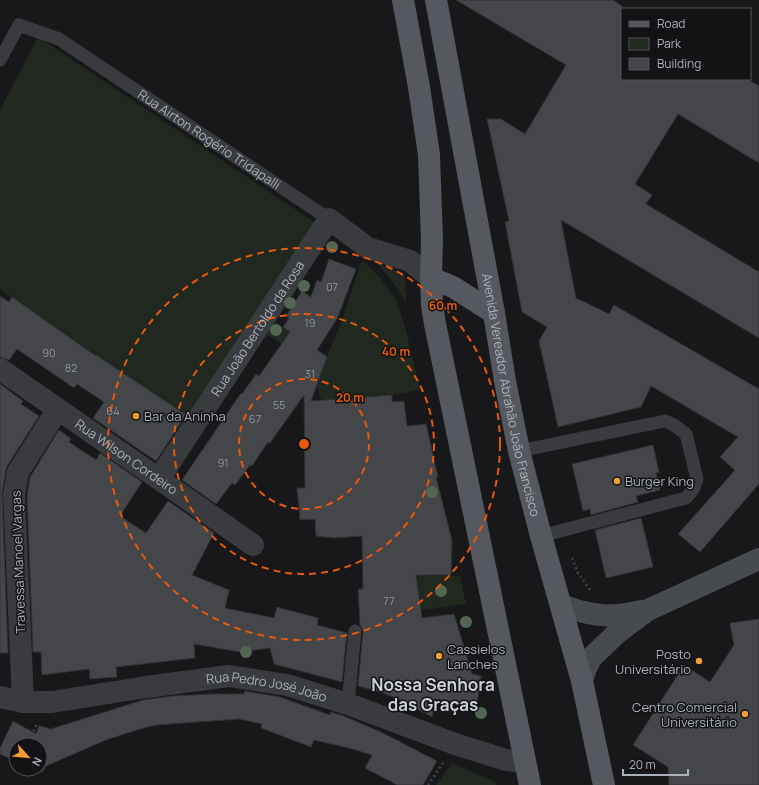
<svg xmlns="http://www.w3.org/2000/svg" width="759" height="785" viewBox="0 0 759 785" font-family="Manrope,sans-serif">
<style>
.green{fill:#202820}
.building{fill:#44464a;stroke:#323236}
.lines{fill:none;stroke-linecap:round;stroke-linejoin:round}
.path{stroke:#3f4246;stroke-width:2.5;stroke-dasharray:2 3;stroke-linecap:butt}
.lane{stroke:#393b3f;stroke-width:13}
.street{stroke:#393b3f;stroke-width:22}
.secondary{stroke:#474a4f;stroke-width:22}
.primary{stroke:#55585e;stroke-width:22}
.tree{fill:#536653}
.ring{fill:none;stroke:#e8590c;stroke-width:2;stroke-dasharray:7 5}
.poi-dot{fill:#f39b37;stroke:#131315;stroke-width:1.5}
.labels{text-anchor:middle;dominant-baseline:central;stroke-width:3;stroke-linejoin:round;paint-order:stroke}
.number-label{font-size:11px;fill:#90969e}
.street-label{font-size:13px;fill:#aab1ba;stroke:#131315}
.poi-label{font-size:13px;fill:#aab1ba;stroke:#131315;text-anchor:start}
.district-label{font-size:17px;font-weight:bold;fill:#cbcfd6;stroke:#131315}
.centre{fill:#e8590c;stroke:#131315;stroke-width:2}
.ring-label{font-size:12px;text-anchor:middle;font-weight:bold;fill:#e8590c;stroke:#131315;stroke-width:3;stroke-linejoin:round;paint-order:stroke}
</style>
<rect width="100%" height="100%" fill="#18181a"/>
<path class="green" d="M38 37 314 222 189 418 72 339 0 289V110Z
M362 260 380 278 396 299 406 330 420 390 392 395 321 400 317 385 327 357 343 317Z
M377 263 405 274 406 303 398 289Z
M275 322 299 338 291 350 266 334Z
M417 575 460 576 466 604 421 610Z
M452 763 495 782 496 785H436Z"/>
<path class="building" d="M456 0H613L622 6V79H747L759 86V163L678 114 635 184 652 195 646 204 759 272V338L561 220 576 298 609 314 614 305 759 389V484L700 552 678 534 735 470 720 457 738 437 651 386 641 407 558 427 539 341 547 327 522 312 505 222 509 221 487 119H501L525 134 566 65Z
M329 259 356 269 337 319 317 350 327 357 311 401 392 395V402L404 401 407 426 426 424 438 477H436L452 541 451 575H416L422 618 454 614 472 674 481 676 477 705 435 699 432 717 417 709V707L381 692 358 686 363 632 362 628 360 625 358 589H363L362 536 335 538 316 536 315 519 300 520 297 488H305L304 395 270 443 268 442 252 466 250 465 235 485 232 483 216 504 182 480 241 393 242 394 256 374 259 376 290 332 283 327 289 318 286 316 302 291 311 297 317 280 321 282Z
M0 296 9 302 12 297 96 356V355L186 415 156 461 93 418 104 402 77 384 74 388 17 349 9 360 0 357Z
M0 384 23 401 21 404 39 416 7 466 6 470 2 493 8 653H0Z
M59 430 71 439 69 442 96 460 100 453 142 482 120 516 146 533 168 501 214 533 192 575 229 590 225 608 274 618 277 607 318 618 317 625 347 633 342 682 274 664 270 648 240 652 194 644 195 658 116 667 117 677 90 679 89 669 42 675 41 652H33L27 496 30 477Z
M653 445 659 472 656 473 660 490 636 496 638 502 591 515 590 509 583 511 572 464Z
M641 518 653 567 606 578 595 530Z
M759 619V785H669L668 767 633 745 684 665 710 682 734 645 730 623Z
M245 691 280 697 330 715V712L344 716 383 733 437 761 423 785H397L365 768 372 755 349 748 314 740 311 747 261 728 262 724 239 719 156 725 137 730 106 740 46 766 42 772 35 769H40V745H16V761L0 754V748L13 721 36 734 39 726 51 729 143 700 173 696 212 694H244Z"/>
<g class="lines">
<path class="path" d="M572 558 578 573 590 590
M27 745 37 724
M428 785 443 763"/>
<g class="lane">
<path id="s1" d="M0 60 19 25 59 39 329 219"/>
<path d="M519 451 665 421 674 425 686 434 697 479 693 490 686 498 541 536"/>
<path d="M348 704 355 631"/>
</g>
<g class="street">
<path id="s2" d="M0 369 159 479 253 545"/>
<path id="s3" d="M159 479 329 219 368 248 410 261 431 278"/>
<path id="s4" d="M0 697 23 702H52L146 687 229 676 287 685 348 704 455 744 506 760 525 762"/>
<path d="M23 702 14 495 18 472 58 409"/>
</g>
<path class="secondary" d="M561 605C578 611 597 617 615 615 625 615 634 612 643 611
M582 681 585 671 591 658 616 634 648 610 759 559"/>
<g class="primary">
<path d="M403 0 419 87 429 155 432 239 431 278 432 305 435 324 530 785"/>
<path id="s5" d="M436 0 494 313 505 381 519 451 541 536 582 681 604 785"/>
<path d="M431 278 453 287 494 313"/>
</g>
</g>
<g class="tree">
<circle cx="332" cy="247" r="6"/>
<circle cx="304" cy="286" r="6"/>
<circle cx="290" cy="303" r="6"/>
<circle cx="276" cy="330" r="6"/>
<circle cx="432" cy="492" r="6"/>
<circle cx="441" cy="591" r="6"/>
<circle cx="466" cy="622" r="6"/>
<circle cx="246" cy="652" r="6"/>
<circle cx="481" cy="713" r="6"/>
</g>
<g class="ring">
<circle cx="304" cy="444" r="65"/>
<circle cx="304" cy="444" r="130"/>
<circle cx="304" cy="444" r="196"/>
</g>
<g class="poi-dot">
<circle cx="136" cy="416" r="4"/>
<circle cx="617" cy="481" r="4"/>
<circle cx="439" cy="656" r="4"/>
<circle cx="699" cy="661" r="4"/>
<circle cx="745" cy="714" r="4"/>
</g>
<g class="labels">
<g class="number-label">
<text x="332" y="286">07</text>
<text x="310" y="322">19</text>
<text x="49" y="352">90</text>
<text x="71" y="367">82</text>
<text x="310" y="373">31</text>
<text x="279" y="404">55</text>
<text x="113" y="410">64</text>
<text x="255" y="418">67</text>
<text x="223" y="462">91</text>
<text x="389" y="600">77</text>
</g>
<g class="street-label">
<text stroke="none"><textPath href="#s1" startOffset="263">Rua Airton Rogério Tridapalli</textPath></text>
<text stroke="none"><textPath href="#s3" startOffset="180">Rua João Bertoldo da Rosa</textPath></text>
<text stroke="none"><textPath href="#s5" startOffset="402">Avenida Vereador Abrahão João Francisco</textPath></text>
<text stroke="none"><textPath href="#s2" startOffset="154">Rua Wilson Cordeiro</textPath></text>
<text transform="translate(18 562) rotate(-92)">Travessa Manoel Vargas</text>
<text stroke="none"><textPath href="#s4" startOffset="270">Rua Pedro José João</textPath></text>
</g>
<g class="poi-label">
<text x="144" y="416">Bar da Aninha</text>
<text x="625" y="481">Burger King</text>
<text x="447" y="649">Cassielos<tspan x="447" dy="15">Lanches</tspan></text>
<text x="691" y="654" text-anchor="end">Posto<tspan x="691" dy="15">Universitário</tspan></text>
<text x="737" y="707" text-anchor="end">Centro Comercial<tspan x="737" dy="15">Universitário</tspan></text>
</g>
<g class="district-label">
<text x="433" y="684">Nossa Senhora<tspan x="433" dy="20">das Graças</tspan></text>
</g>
</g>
<circle cx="304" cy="444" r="6" class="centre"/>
<g class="ring-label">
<text x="443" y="310">60 m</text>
<text x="396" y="356">40 m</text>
<text x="350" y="402">20 m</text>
</g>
<rect x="621" y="8" width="130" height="72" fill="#131315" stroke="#4f5257"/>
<rect x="629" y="21" width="20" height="6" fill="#55585e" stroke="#4f5257"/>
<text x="657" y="28" font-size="12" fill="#aab1ba">Road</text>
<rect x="629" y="38" width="20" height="12" fill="#202820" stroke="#4f5257"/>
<text x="657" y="48" font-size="12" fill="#aab1ba">Park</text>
<rect x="629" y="58" width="20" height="12" fill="#44464a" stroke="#4f5257"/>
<text x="657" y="68" font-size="12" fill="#aab1ba">Building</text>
<g transform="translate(28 757) rotate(117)"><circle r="19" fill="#131315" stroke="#4f5257"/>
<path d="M0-3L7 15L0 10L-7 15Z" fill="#f39b37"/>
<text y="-6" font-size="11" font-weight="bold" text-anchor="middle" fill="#aab1ba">N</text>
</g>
<path d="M623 769v6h65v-6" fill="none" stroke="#aab1ba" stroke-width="2"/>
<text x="629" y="769" font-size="12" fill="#aab1ba" stroke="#131315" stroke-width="3" paint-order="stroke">20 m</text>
</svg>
